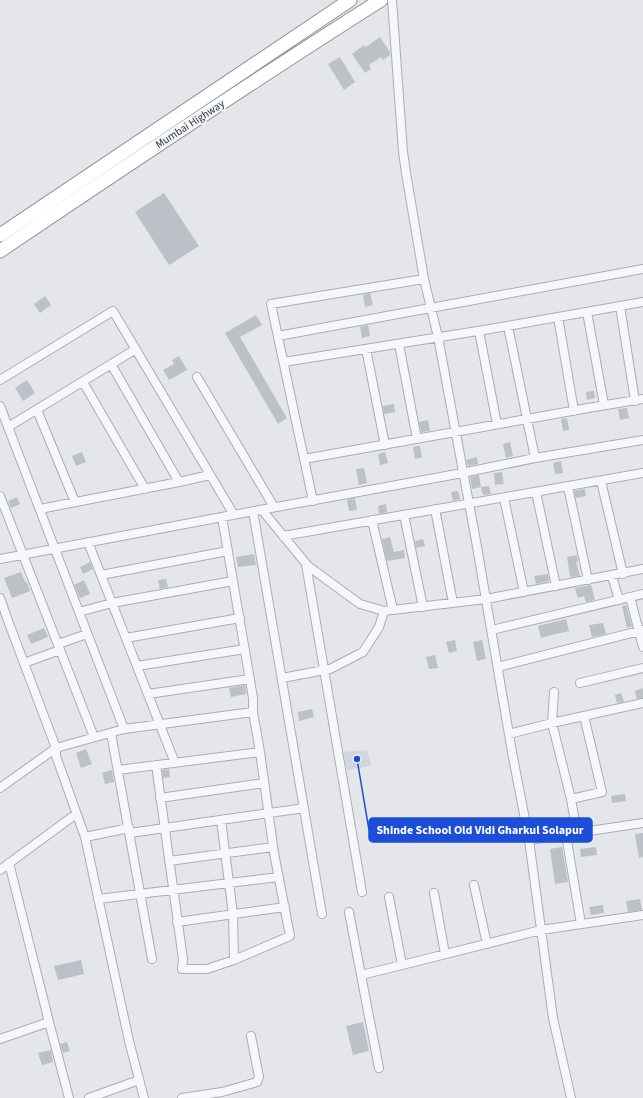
<svg xmlns="http://www.w3.org/2000/svg" width="643" height="1098" viewBox="0 0 643 1098" font-family="'Source Sans 3',sans-serif">
<style>
.built{fill:#d2d6dc}
.building{fill:#bcc0c7}
.lines{fill:none;stroke-linecap:round;stroke-linejoin:round}
.minor-casing{stroke:#a9adb4;stroke-width:10}
.trunk-casing{stroke:#8d94a0;stroke-width:15}
.minor{stroke:#f6f7f9;stroke-width:8}
.trunk{stroke:#fff;stroke-width:13}
.labels{text-anchor:middle;dominant-baseline:central;stroke-width:4;stroke-linejoin:round;paint-order:stroke}
.street-label{font-size:11px;fill:#2d3441;stroke:#f4f5f8}
.leader{fill:none;stroke:#1d4ed8;stroke-width:1.5}
.callout-dot{fill:#1d4ed8;stroke:#f4f5f8;stroke-width:1.5}
.callout{fill:#1d4ed8;stroke:#1d4ed8;stroke-width:1.5}
.callout-label{font-size:12px;text-anchor:middle;font-weight:bold;fill:#fff}
</style>
<rect width="100%" height="100%" fill="#e4e6ea"/>
<path class="built" d="M367 750 371 766 347 770 343 752Z"/>
<path class="building" d="M380 37 390 52V55L383 60 381 57 369 65 371 69 365 73 352 54 364 45 366 47Z
M340 57 355 82 344 90 328 64Z
M164 193 199 246 169 265 135 212Z
M370 293 373 305 365 307 363 295Z
M45 296 51 305 40 313 34 304Z
M256 315 262 325 240 337 287 418 278 424 225 333Z
M368 325 370 336 362 338 360 327Z
M179 356 187 370 169 380 163 370 174 364 172 360Z
M27 380 35 393 23 401 15 388Z
M594 391 595 398 587 400 586 392Z
M394 404 395 412 384 414 383 406Z
M627 408 629 418 620 420 618 409Z
M567 418 569 430 563 431 561 419Z
M428 420 430 431 421 432 419 422Z
M510 442 513 456 506 458 503 444Z
M420 446 422 457 415 459 413 447Z
M82 452 86 462 76 466 72 456Z
M385 452 388 463 380 465 378 454Z
M477 457 478 464 468 466 466 460Z
M561 461 563 473 555 474 553 463Z
M364 468 367 483 359 485 356 469Z
M502 472 504 484 495 485 494 473Z
M479 475 481 487 472 489 470 477Z
M489 486 491 494 483 495 481 487Z
M585 489 586 496 576 498 574 491Z
M458 491 460 499 453 501 451 492Z
M17 497 20 504 11 508 8 501Z
M355 498 357 510 349 511 347 500Z
M386 504 387 512 379 514 378 506Z
M390 537 394 552 404 550 405 558 387 561 382 539Z
M423 539 425 546 416 548 415 541Z
M254 554 256 565 238 567 236 557Z
M577 555 578 562H576L580 576 570 577 567 557Z
M90 562 93 569 83 574 80 567Z
M21 572 25 582H27L30 591 12 598 4 578Z
M548 574 549 581 536 584 534 576Z
M166 579 168 587 160 589 158 580Z
M84 580 90 594 80 598 74 585Z
M591 585 595 600 586 602 584 596 578 598 575 588Z
M626 605 632 626 627 628 622 606Z
M566 619 569 631 555 634 541 638 538 626Z
M603 623 606 634 592 637 589 625Z
M44 628 48 637 31 644 27 635Z
M455 640 457 651 449 653 446 642Z
M482 640 486 659 477 661 473 642Z
M435 655 438 668 429 669 426 657Z
M245 685 246 694 231 697 229 688Z
M643 688V698L637 699 635 691Z
M621 693 624 702 617 703 615 695Z
M312 709 314 717 299 721 298 712Z
M86 749 92 764 81 768 76 753Z
M169 769 170 777 163 778 162 770Z
M112 770 114 782 105 784 102 773Z
M625 794 626 801 612 803 611 796Z
M643 833V857L639 858 635 834Z
M562 847 568 882 555 884 550 849Z
M596 847 597 855 581 857 580 849Z
M640 899 642 910 628 912 626 901Z
M603 905 604 913 591 915 589 907Z
M81 960 84 974 58 980 54 966Z
M363 1022 369 1051 353 1055 346 1026Z
M67 1042 70 1051 63 1053 60 1044Z
M51 1050 53 1062 42 1065 38 1053Z"/>
<g class="lines">
<g class="minor-casing">
<path id="minor" d="M392 0 403 152 406 173 424 279
M620 306 635 401
M587 312 604 405
M558 317 574 411
M508 326 535 458
M479 331 497 424
M278 336 643 269
M399 344 417 439
M366 349 385 445
M284 362 490 329 643 302
M197 377 274 507
M0 380 113 311 234 515
M83 382 145 489
M0 406 124 729 253 712
M37 410 75 502
M8 427 136 349
M304 459 594 407 643 399
M601 481 623 574
M179 482 210 475
M568 487 588 580
M536 492 556 586
M0 496 94 737
M504 498 524 592
M313 501 271 304 424 279 438 337 476 541 512 752 529 840 553 1018 571 1098
M40 509 179 482 111 364
M435 509 453 603
M262 510 308 566 360 604 384 611 486 599 643 569
M253 511 322 914
M404 515 423 607
M372 520 393 610
M283 536 643 473
M88 542 175 763
M0 559 222 517 457 474 535 458 643 440
M306 564 362 892
M101 575 228 551
M612 576 619 600
M630 597 643 647
M0 598 7 618 56 748V756L85 837 129 1041 144 1098
M79 612 112 603 233 581
M492 630 643 594
M126 638 240 618
M58 644 87 634
M24 663 60 650
M137 666 245 649
M498 667 643 630
M282 678 330 669 363 652 379 627 384 611
M580 683 643 668
M148 694 250 679
M111 733 152 959
M509 734 552 723 554 692
M156 765 183 959 182 969H207L234 960 290 936 274 853 260 752 253 712V698L222 517
M118 770 260 752
M0 788 56 748 124 729
M160 798 264 783
M571 799 602 792 584 716
M221 820 233 914 234 960
M130 833 304 808
M577 833 571 799 552 723 643 703
M566 835 581 924
M85 837 129 828
M529 840 643 823
M169 861 273 847
M0 870 76 814
M474 885 487 944
M434 893 445 954
M389 897 402 965 541 930 643 915
M98 899 279 877
M349 912 361 975 402 965
M177 922 285 907
M361 975 379 1068
M49 1022 69 1098
M0 1039 49 1022 9 863
M89 1098 139 1080
M182 1098 222 1092 257 1082 259 1077 251 1036"/>
</g>
<g class="trunk-casing">
<path id="trunk" d="M0 235 350 0
M0 251C126 166 253 81 381 0"/>
</g>
<use href="#minor" class="minor"/>
<use href="#trunk" class="trunk"/>
</g>
<g class="labels">
<g class="street-label">
<text transform="translate(190 124) rotate(-33)">Mumbai Highway</text>
</g>
</g>
<path class="leader" d="M357 759L369 830"/>
<circle class="callout-dot" cx="357" cy="759" r="4"/>
<rect class="callout" x="369" y="818" width="223" height="24" rx="4"/>
<g class="callout-label">
<text x="480" y="834">Shinde School Old Vidi Gharkul Solapur</text>
</g>
</svg>
